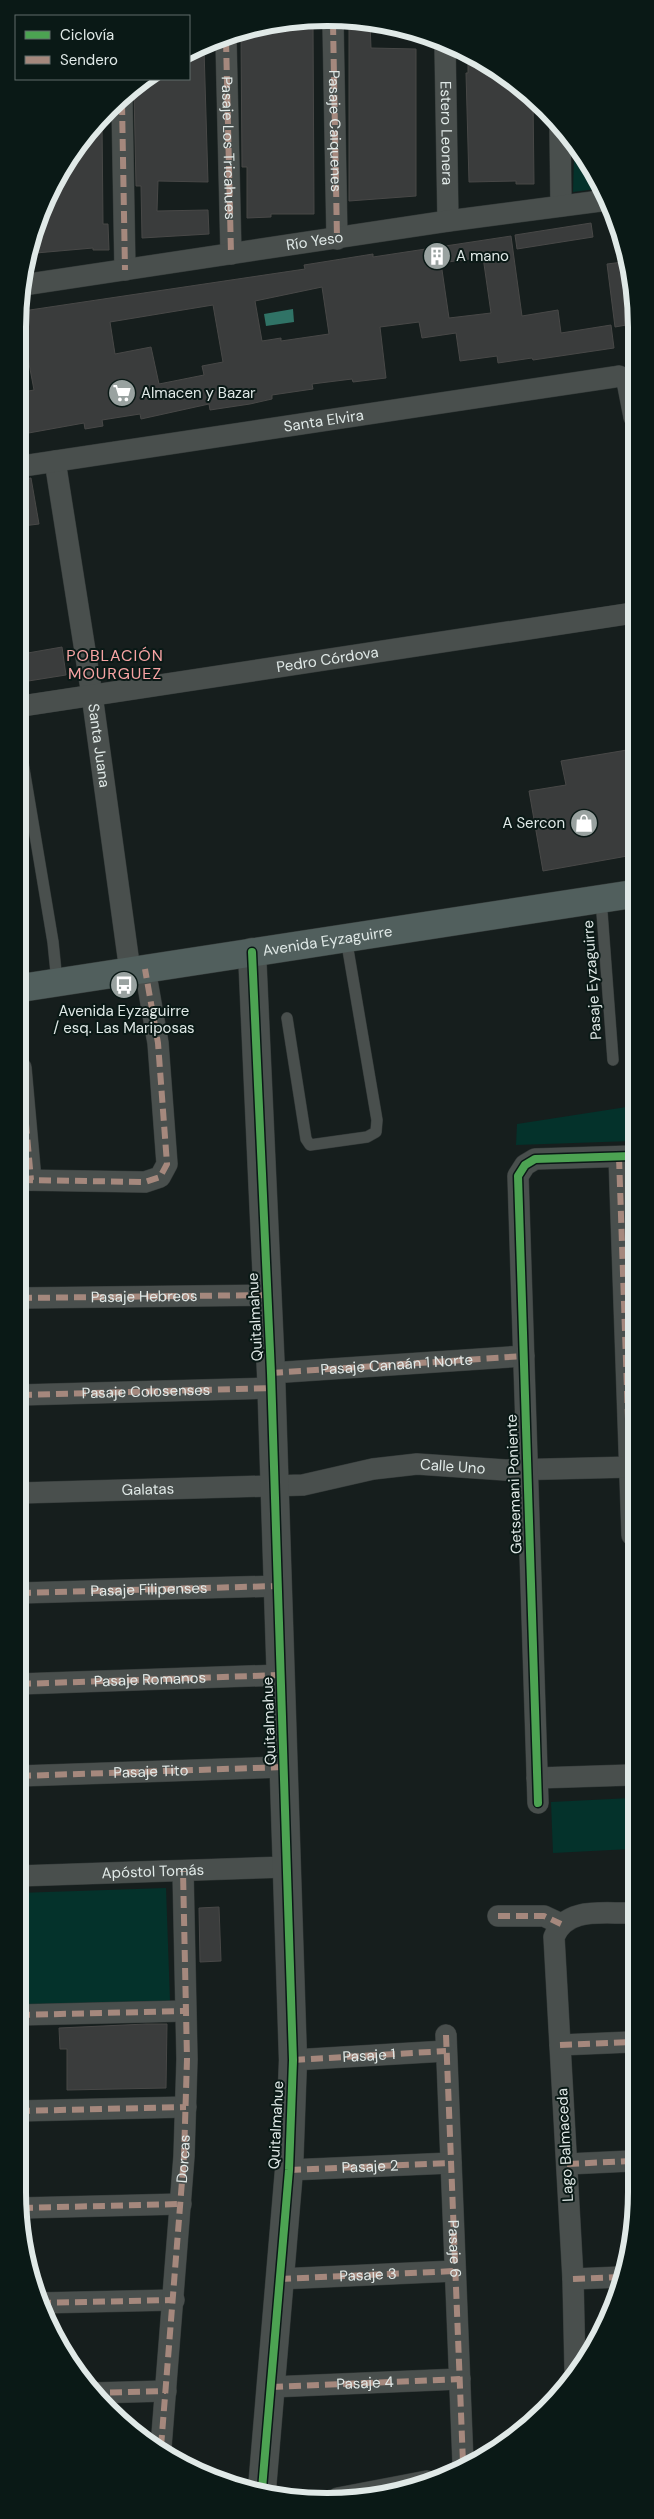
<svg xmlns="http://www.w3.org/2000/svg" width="654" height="2519" viewBox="0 0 654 2519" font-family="'DM Sans',sans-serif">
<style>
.green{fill:#04322b}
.water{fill:#307366}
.building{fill:#3a3c3c;stroke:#484847;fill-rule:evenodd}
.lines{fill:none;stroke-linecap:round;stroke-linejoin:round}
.lane-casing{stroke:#333938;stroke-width:12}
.street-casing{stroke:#333938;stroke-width:22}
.secondary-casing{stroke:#333938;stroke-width:29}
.primary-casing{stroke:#333938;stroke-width:29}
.lane{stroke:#494f4d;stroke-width:11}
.street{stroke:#494f4d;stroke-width:21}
.secondary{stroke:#494f4d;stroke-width:28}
.primary{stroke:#515f5d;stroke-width:28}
.quiet{stroke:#a5887d;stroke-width:6;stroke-dasharray:12 6;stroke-linecap:butt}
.cycleway-casing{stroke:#0a1916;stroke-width:11}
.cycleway{stroke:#4ca352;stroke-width:8}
.labels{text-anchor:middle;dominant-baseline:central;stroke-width:4;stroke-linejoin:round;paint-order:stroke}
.street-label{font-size:15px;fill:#e0e9e7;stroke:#0a1916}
.poi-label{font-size:15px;fill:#e0e9e7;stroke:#0a1916;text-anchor:start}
.neighbourhood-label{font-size:16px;letter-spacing:1px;fill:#f8a4a4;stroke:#0a1916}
.rim{fill:none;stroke:#e0e9e7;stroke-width:6}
</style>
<rect width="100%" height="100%" fill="#161e1d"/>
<path class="green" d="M574 159H582L603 188 573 192Z
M633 1106 632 1141 516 1145 517 1124Z
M631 1798V1849L553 1853 551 1802Z
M166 1888 170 2001 18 2007V1893Z"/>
<path class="water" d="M293 309 294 322 266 326 264 314Z"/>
<path class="building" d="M313 23 314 214H271V217L247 218V167H242L241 34 266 24Z
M349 23H370L371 48 416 49V196L349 201Z
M204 49 208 182 158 181 157 211 208 210 209 234 142 238 141 186H136L134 91 146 79H189V56Z
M468 54 482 59 533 98 534 184H516V181L469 182 466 73H468Z
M102 122 103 224H108L109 250H93V248L36 253V237L70 155Z
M591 223 593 237 517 249 515 235Z
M511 236 522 316 558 310 561 333 611 325 614 348 533 360 532 358 498 363 497 356 460 361 456 333 422 338 419 322 380 327 386 378 353 382 352 379 312 384 313 389 272 395V399L250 404 210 410 209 404 141 419 140 414 102 420 103 426 85 429 84 423 23 434V392L34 390 23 332V311L305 269 304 265 373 254V257ZM483 257 491 313 449 318 441 263ZM322 287 329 334 281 341V338L262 341 255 301ZM213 305 223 362 202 366 204 375 159 384 151 347 115 354 110 322Z
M623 262 632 324 615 327 607 264Z
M31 478 39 524 23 526V479Z
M62 647 66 675 22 682V654Z
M633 749V855L543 871 529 791 566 785 561 761Z
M219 1907 221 1961 200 1962 199 1908Z
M146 2024H167L166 2088 67 2090V2049H60L59 2028Z"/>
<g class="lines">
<g class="lane-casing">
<path id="lane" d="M22 757 53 942 57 982
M601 899 613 1060
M287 1018 306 1139 310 1145 367 1137 376 1132 377 1120 346 938"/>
</g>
<g class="street-casing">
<g id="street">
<path id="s1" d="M333 23 337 239"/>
<path d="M226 40 231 254"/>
<path id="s2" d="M445 45 448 221"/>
<path d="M122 103 125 270"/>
<path d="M560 128 561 206"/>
<path id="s3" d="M23 285 448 221 608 200"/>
<path id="s4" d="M55 461 92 695 130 971"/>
<path id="s5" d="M23 466 614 377 619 376 627 381 634 417"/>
<path id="s6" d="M22 706 633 613"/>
<path d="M21 1068 31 1180"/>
<path d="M619 1157 632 1535"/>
<path d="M21 1180 145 1182 160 1177 167 1164 158 1043 145 969"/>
<path id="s7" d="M20 1298 268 1295"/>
<path d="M271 1373 524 1356"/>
<path d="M20 1395 272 1388"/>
<path id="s8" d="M20 1493 303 1485 373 1469 417 1464 505 1470 632 1467"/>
<path d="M19 1593 278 1586"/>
<path d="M19 1684 281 1675"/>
<path id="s9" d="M19 1776 284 1767"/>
<path d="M537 1778 631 1775"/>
<path d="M538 1803 518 1176 525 1165 535 1159 632 1156"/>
<path id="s10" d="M18 1876 287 1867"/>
<path d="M498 1916H544L561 1924"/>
<path d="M18 2015 185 2011"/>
<path d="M446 2035 463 2463"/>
<path d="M560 2045 631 2042"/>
<path id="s11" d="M293 2060 446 2051"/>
<path d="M18 2111 186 2107"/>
<path d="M567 2164 631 2161"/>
<path id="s12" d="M289 2170 451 2163"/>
<path d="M21 2208 181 2204"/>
<path d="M279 2279 455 2271"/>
<path d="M573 2279 621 2277"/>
<path d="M39 2303 174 2300"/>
<path d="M575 2369 573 2279 554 1937C566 1906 604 1914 631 1913"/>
<path id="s13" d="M271 2387 460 2379"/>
<path d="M92 2393 166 2391"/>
<path d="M161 2447 184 2156 187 2059 183 1871"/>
<path d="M338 2498 427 2481"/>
</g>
</g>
<g class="secondary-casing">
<path id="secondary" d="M252 952 271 1373 293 2060 289 2170 262 2489"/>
</g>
<g class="primary-casing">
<g id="primary">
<path id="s14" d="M21 988 633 894"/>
</g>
</g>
<use href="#lane" class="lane"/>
<use href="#street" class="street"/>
<use href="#secondary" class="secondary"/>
<use href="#primary" class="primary"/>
<g class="quiet">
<path d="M333 23 337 239"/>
<path id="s15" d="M226 40 231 254"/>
<path d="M122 103 125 270"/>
<path d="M21 1068 31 1180"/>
<path d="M619 1157 632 1535"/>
<path d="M21 1180 145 1182 160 1177 167 1164 158 1043 145 969"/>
<path d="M20 1298 268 1295"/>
<path id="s16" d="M271 1373 524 1356"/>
<path id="s17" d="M20 1395 272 1388"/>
<path id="s18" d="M19 1593 278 1586"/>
<path id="s19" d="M19 1684 281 1675"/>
<path d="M19 1776 284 1767"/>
<path d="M498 1916H544L561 1924"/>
<path d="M18 2015 185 2011"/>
<path id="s20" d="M446 2035 463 2463"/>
<path d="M560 2045 631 2042"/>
<path d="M293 2060 446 2051"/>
<path d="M18 2111 186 2107"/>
<path d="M567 2164 631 2161"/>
<path d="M289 2170 451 2163"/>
<path d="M21 2208 181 2204"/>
<path id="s21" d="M279 2279 455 2271"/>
<path d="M573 2279 621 2277"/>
<path d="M39 2303 174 2300"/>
<path d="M271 2387 460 2379"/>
<path d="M92 2393 166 2391"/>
<path id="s22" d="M161 2447 184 2156 187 2059 183 1871"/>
<path d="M338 2498 427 2481"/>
</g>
<g class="cycleway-casing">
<path id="cycleway" d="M252 952 271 1373 293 2060 289 2170 262 2489
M538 1803 518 1176 525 1165 535 1159 632 1156"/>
</g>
<use href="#cycleway" class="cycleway"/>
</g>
<defs>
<g id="building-disc" transform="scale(1.4375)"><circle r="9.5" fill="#99a2a0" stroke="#0a1916"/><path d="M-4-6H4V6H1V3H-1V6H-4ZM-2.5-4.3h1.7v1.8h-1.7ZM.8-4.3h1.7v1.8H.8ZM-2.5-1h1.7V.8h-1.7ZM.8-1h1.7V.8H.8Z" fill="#fff"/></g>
<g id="supermarket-disc" transform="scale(1.4375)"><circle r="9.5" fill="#99a2a0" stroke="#0a1916"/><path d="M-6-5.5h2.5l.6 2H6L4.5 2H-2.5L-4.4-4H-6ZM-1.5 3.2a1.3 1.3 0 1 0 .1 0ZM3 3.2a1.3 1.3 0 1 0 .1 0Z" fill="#fff"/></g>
<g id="shop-disc" transform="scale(1.4375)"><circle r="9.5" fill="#99a2a0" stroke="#0a1916"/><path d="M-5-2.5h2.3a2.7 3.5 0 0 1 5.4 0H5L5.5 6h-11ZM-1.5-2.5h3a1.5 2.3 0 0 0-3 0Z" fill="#fff"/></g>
<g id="bus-disc" transform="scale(1.4375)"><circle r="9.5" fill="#99a2a0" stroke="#0a1916"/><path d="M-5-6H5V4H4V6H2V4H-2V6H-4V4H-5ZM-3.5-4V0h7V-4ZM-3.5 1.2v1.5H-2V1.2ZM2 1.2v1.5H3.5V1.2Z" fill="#fff"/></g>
</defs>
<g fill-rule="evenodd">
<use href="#building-disc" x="437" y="256"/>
<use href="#supermarket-disc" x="122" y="393"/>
<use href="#shop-disc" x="584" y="823"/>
<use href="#bus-disc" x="124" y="985"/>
</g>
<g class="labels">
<g class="street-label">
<text stroke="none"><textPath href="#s1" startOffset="108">Pasaje Caiquenes</textPath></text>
<text stroke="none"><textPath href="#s2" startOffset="88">Estero Leonera</textPath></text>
<text stroke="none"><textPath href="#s15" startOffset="108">Pasaje Los Tricahues</textPath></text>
<text stroke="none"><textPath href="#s3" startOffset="295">Río Yeso</textPath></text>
<text stroke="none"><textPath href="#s5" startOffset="304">Santa Elvira</textPath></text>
<text stroke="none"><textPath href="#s6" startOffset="309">Pedro Córdova</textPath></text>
<text stroke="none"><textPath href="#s4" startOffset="288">Santa Juana</textPath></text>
<text stroke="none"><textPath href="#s14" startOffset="310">Avenida Eyzaguirre</textPath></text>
<text transform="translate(592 980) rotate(-94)">Pasaje Eyzaguirre</text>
<text stroke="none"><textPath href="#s7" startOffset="124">Pasaje Hebreos</textPath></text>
<text transform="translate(255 1317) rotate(-93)">Quitalmahue</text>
<text stroke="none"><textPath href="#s16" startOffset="126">Pasaje Canaán 1 Norte</textPath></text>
<text stroke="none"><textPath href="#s17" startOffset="126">Pasaje Colosenses</textPath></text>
<text stroke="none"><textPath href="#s8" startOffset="435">Calle Uno</textPath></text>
<text transform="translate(514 1484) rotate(-92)">Getsemani Poniente</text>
<text stroke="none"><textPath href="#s8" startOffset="128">Galatas</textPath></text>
<text stroke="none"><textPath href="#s18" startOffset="130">Pasaje Filipenses</textPath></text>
<text stroke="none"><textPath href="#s19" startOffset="131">Pasaje Romanos</textPath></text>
<text transform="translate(269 1721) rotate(-92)">Quitalmahue</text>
<text stroke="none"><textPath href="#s9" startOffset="132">Pasaje Tito</textPath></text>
<text stroke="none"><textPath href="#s10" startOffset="135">Apóstol Tomás</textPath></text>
<text stroke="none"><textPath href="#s11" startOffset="76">Pasaje 1</textPath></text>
<text transform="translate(276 2125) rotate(-87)">Quitalmahue</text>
<text transform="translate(565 2145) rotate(-93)">Lago Balmaceda</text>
<text stroke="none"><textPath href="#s22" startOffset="289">Dorcas</textPath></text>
<text stroke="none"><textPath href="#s12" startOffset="81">Pasaje 2</textPath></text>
<text stroke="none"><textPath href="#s20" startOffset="214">Pasaje 6</textPath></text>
<text stroke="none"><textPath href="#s21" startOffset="89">Pasaje 3</textPath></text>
<text stroke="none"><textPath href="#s13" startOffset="94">Pasaje 4</textPath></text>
</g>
<g class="poi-label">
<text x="456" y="256">A mano</text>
<text x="141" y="393">Almacen y Bazar</text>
<text x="565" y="823" text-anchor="end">A Sercon</text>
<text x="124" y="1011" text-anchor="middle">Avenida Eyzaguirre<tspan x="124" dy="17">/ esq. Las Mariposas</tspan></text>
</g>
<g class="neighbourhood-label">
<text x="115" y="655">POBLACIÓN<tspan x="115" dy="18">MOURGUEZ</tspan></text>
</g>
</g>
<path d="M0 0H654V2519H0ZM327 26H327A301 301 0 0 1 628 327V2192A301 301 0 0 1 327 2493H327A301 301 0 0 1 26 2192V327A301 301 0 0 1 327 26Z" fill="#0a1916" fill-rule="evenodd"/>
<path class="rim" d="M327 26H327A301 301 0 0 1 628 327V2192A301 301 0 0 1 327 2493H327A301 301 0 0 1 26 2192V327A301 301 0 0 1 327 26Z"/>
<rect x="15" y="15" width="175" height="65" fill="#0a1916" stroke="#606c6a"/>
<rect x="25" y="31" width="25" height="8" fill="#4ca352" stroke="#606c6a"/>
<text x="60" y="40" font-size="15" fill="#e0e9e7">Ciclovía</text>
<rect x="25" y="56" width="25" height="8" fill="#a5887d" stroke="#606c6a"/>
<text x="60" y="65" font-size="15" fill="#e0e9e7">Sendero</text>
</svg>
